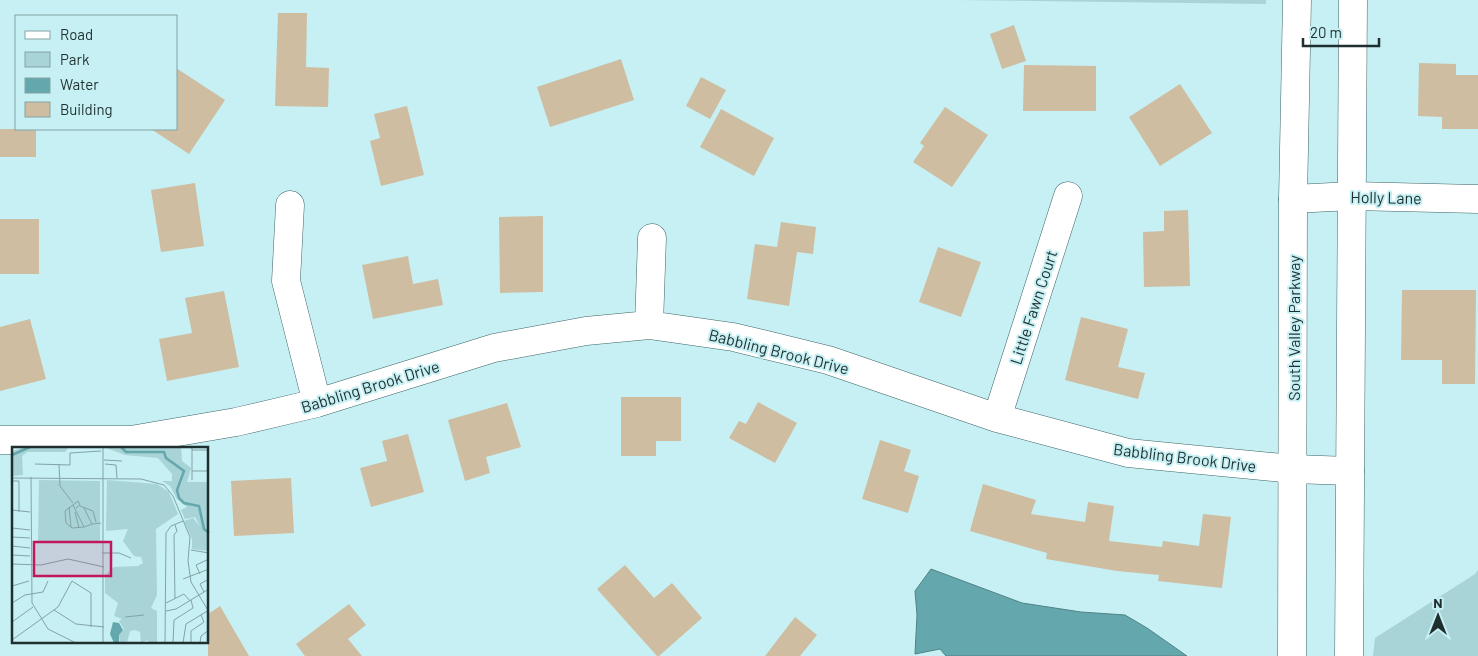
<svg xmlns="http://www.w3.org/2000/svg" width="1478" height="656" viewBox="0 0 1478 656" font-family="Barlow,sans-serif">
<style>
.green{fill:#a8d4d7}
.water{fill:#64a7ac;stroke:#4f8387}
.building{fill:#cfbda1}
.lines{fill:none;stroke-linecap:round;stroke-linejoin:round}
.street-casing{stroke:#3e6467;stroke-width:29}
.secondary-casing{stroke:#3e6467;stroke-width:29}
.street{stroke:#fff;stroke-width:28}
.secondary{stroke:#fff;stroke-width:28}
.labels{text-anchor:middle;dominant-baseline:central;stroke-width:4;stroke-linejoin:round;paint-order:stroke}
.street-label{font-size:16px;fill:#1f2f30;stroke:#c6f0f3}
.inset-river{fill:none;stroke:#64a7ac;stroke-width:2.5}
.inset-road{fill:none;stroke:#83a3a5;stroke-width:1}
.view{fill:#c2185b;fill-opacity:0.15;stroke:#c2185b;stroke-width:2.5}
.inset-edge{fill:none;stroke:#1f2f30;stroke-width:2.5}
</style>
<rect width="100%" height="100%" fill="#c6f0f3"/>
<path class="green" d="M958 0H1266V4Z
M1478 570V656H1373L1375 638 1475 574Z"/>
<path class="water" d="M931 569 1022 603 1081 612 1125 615 1147 628 1187 656H946L940 649 915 654 917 615 915 591Z"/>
<path class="building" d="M278 13H307L306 67 329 68 328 107 275 106Z
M1014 25 1026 61 1002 69 990 34Z
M621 59 634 100 550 127 537 87Z
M1419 63 1456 64V75H1478V129H1442V117L1418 116Z
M1024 65 1096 66V111H1023Z
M176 68 225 100 189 154 151 129H176Z
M701 77 726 90 710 119 686 106Z
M1180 84 1212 133 1160 166 1129 117Z
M407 106 424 175 381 186 370 141 380 138 374 114Z
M945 107 988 135 952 187 913 162 924 146 920 143Z
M721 109 774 138 754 176 700 147Z
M0 129H36V157H0Z
M195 183 204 246 161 252 151 190Z
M1188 210 1190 286 1144 287 1143 232 1164 231V211Z
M543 216V292L500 293 499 217Z
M0 219H39V274H0Z
M781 222 816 227 813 254 797 252 789 306 747 299 755 244 777 247Z
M938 247 981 262 961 317 919 302Z
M408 256 413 284 438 279 443 305 373 319 362 265Z
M1402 290H1476L1475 384H1442V360H1401Z
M224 291 239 367 167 381 159 339 192 333 185 298Z
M1081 317 1128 329 1118 367 1145 373 1138 399 1065 380Z
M30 319 46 379 0 391V327Z
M621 397H681V441H656V456H621Z
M758 402 797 423 775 463 729 438 739 421 746 424Z
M507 403 521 447 486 457 490 473 465 481 448 420Z
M408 434 424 492 371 507 360 468 387 461 382 441Z
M880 440 911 450 904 471 919 476 908 513 862 499Z
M291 478 294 533 234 536 231 481Z
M983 484 1036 500 1031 514 1085 522 1088 502 1114 506 1109 541 1162 547 1163 541 1199 546 1203 514 1231 517 1222 588 1158 581 1159 575 1117 571 1046 559 1047 553 970 531Z
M625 565 654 598 672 583 702 618 659 656H657L597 589Z
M349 604 366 625 348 639 362 656H305L296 644Z
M220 606 249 656H208V614Z
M795 617 817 635 800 656H765Z"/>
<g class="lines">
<g class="street-casing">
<path id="street" d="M1293 199 1352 196 1478 199
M290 205 286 281 317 403
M649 325 652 238
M997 418 1068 196
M0 440H131L236 422 317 403 494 348 586 331 649 325 733 337 828 360 997 418 1128 453 1293 469 1350 471"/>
</g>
<g class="secondary-casing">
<path id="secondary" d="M1292 656 1293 199 1297 0
M1349 656 1353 0"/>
</g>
<use href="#street" class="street"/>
<use href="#secondary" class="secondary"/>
</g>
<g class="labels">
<g class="street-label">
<text transform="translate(1386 197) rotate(1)">Holly Lane</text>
<text transform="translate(1033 307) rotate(-72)">Little Fawn Court</text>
<text transform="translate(1293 328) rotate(-90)">South Valley Parkway</text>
<text transform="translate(779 351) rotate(14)">Babbling Brook Drive</text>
<text transform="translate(370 386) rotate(-17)">Babbling Brook Drive</text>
<text transform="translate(1185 457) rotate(7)">Babbling Brook Drive</text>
</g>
</g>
<g transform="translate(12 447)">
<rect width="196" height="196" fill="#c6f0f3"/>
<path d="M13 0H57L53 5H15L10 9 11 28 0 29V4ZM169 0 170 14 179 21 175 35H196V104L180 102V92L172 74 181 71 188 79 183 70 173 72 169 63 175 60 165 52 158 39 150 34H160V27L146 11 113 8 94 1ZM27 33 88 34V96L26 95ZM95 33 145 37 157 45 166 67 144 82 145 148 139 161 145 164V196H136V193L129 196 128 185 123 183 118 184 115 196H108L107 188 112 182 107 174 110 172 102 169 106 156 93 146V128L102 120 126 119 131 116 129 110 122 109 111 94 116 82 94 84Z" fill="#a8d4d7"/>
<path d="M101 175 107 176 111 183 107 188V196H102L98 187Z" fill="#64a7ac"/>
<path class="inset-river" d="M109 0 114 5H152L154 11 172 24 165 43 167 51 172 56 187 59 192 82 197 86M0 8 18 0"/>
<path class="inset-road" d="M91 0V196M180 3H197M92 13 110 14M23 17 58 18V6L89 4M47 17 48 39 61 56M93 17 104 18 105 31M180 24H197M19 30 20 156 36 182 64 196M0 31 129 32 152 38 161 49 178 90 176 114 179 135 197 165M180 33V0M0 34H7V65M61 58 53 64 54 76 60 81 72 80M68 59 81 64 84 75M57 60 59 80M64 61 68 58 66 54 61 58 72 80 80 77M72 61 80 77 89 76M0 63 18 65M63 65 67 81M163 78 165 84 162 88 163 152M0 81 18 83M0 90 18 91M0 99 18 101M179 103 197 106M90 106H107L119 111M0 108 18 109M0 117 29 118 56 112 92 120M188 127 184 118 197 112M171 132 197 122M0 139 17 134M192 145 188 137 197 132M0 156 13 148 31 145 36 134M154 156 172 147 178 154M42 163 64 177 92 180M154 164 164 162 197 142M113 170 132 168M0 175 21 160M0 193 46 160 60 134 79 146V180M153 196 154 86 159 79 171 74M161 196 162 173 181 161 179 153M171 196 174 177 197 163M179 196V184L192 175 189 168M188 196 189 189 197 183"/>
<path class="view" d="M22 95H99V129H22Z"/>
<rect width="196" height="196" class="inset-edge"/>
</g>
<rect x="15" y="15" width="162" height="115" fill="#c6f0f3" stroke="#83a3a5"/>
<rect x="25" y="31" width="25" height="8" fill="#ffffff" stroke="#83a3a5"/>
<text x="60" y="40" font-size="15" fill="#1f2f30">Road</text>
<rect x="25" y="52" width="25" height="15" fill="#a8d4d7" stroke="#83a3a5"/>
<text x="60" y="65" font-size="15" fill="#1f2f30">Park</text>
<rect x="25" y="78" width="25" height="15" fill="#64a7ac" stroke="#83a3a5"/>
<text x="60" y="90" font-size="15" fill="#1f2f30">Water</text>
<rect x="25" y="102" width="25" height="15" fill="#cfbda1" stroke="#83a3a5"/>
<text x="60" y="115" font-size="15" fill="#1f2f30">Building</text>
<g transform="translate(1438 616)" stroke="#c6f0f3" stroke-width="4" paint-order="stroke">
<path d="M0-4L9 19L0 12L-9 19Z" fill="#1f2f30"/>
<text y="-8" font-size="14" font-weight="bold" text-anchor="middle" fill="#1f2f30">N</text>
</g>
<path d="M1303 38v8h76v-8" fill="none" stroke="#1f2f30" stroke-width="2.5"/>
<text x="1310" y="38" font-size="15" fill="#1f2f30" stroke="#c6f0f3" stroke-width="4" paint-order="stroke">20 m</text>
</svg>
